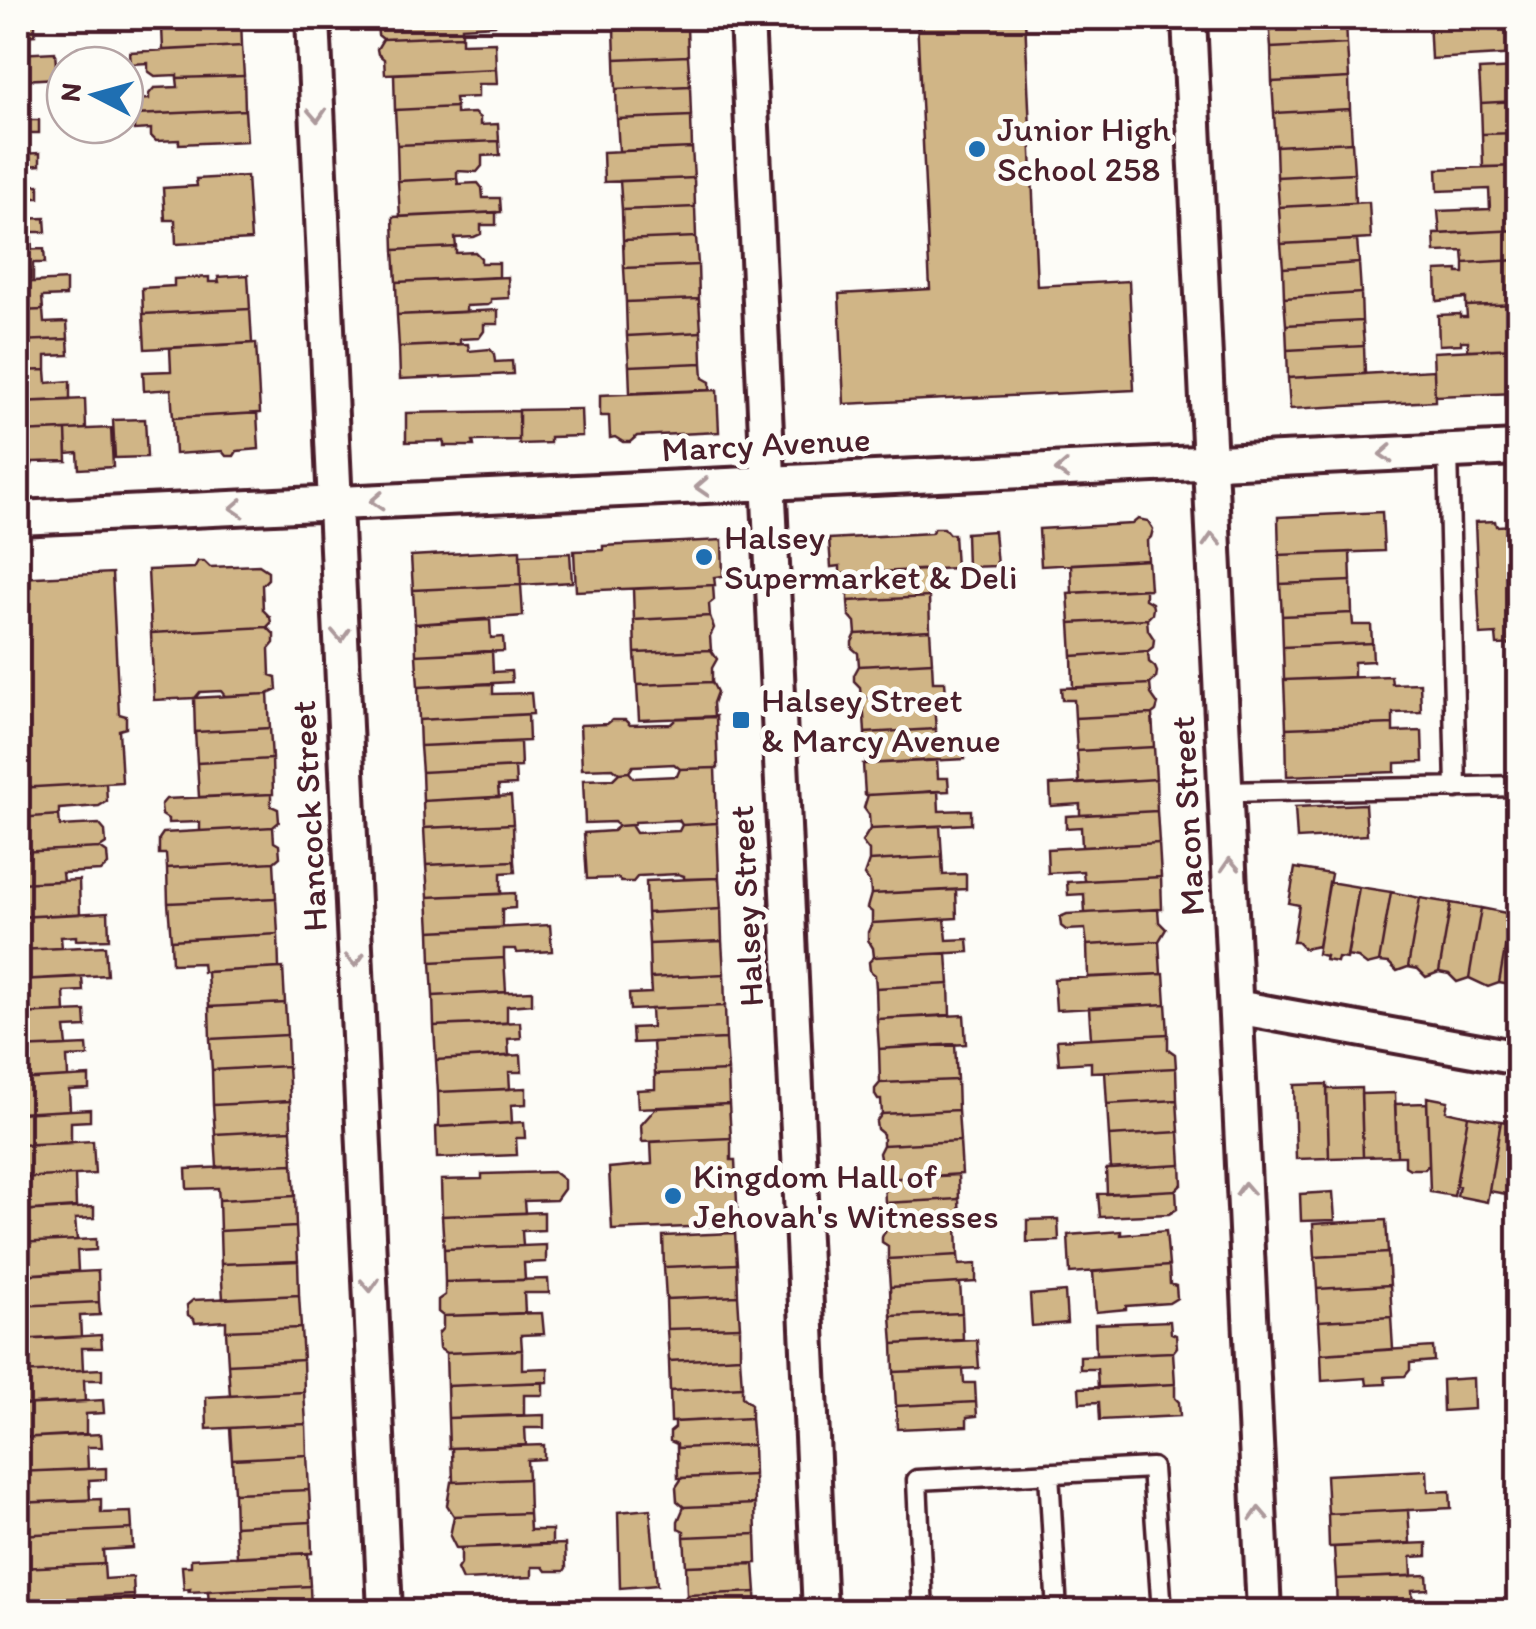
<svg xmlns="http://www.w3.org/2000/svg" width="1536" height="1629" viewBox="0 0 1536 1629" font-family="Itim,sans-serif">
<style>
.building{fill:#d0b586;stroke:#4a1f2b;stroke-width:2.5}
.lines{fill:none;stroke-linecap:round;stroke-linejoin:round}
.lane-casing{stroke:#4a1f2b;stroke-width:25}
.street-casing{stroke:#4a1f2b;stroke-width:40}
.lane{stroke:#fdfcf7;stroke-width:18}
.street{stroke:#fdfcf7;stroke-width:32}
.oneway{stroke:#ac999b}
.poi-dot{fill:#1f6fb2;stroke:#fdfcf7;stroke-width:4}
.labels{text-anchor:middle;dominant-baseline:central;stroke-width:10;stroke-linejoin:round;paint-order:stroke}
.poi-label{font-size:35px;fill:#4a1f2b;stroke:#fdfcf7;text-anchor:start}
.street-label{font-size:35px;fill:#4a1f2b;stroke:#fdfcf7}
</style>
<rect width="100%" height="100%" fill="#fdfcf7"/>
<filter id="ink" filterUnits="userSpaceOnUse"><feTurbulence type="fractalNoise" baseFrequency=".01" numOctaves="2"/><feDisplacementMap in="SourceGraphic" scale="20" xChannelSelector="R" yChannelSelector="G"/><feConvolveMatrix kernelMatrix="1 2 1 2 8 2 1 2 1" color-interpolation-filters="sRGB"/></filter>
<g filter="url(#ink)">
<path class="building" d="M144 18H241L242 46 163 50 162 27 137 29V21Z
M382 18H500L495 25 462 27V36L383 39 378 35 377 21Z
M616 18H675V27L617 30Z
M917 18H1025L1037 286 1129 281 1134 390 844 404 839 294 930 289Z
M1269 18H1346L1347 44 1271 48Z
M1429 18H1518V54L1431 59Z
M35 22V35L22 36 23 54H18V23Z
M687 26 688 56 615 59 614 29Z
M462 36V43L495 42 496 69 385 74 384 59 378 54 377 49 383 39Z
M1347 44 1349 78 1272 82 1271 48Z
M242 46 244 76 177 78V75L155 76 148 71V63L131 64 130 52Z
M55 52 57 78 24 80V87L18 88V54Z
M688 56 690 86 616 89 615 59Z
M1518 68V101L1481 103 1479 70Z
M496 69 497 84H478V97L455 98 456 107 395 110 394 74Z
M244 76 245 110 134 115 133 100 149 99V94L154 88 178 87 177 78Z
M1349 78 1350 109 1274 113 1272 82Z
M690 86 691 116 617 119 616 89Z
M24 87 25 120H18V88Z
M1518 101V133L1482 134 1481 103Z
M456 107V114L474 113 480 118V125L498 124 499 141 397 145 395 110Z
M1350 109 1352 142 1276 146 1274 113Z
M245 110 247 141 179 144V140L156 141 151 136V129L134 130V115Z
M691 116 692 148 619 151 617 119Z
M18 120H39V133H26L27 153 18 154Z
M1518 133V166L1483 167 1482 134Z
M499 141 500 155 482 156V166L477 172 457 171V178L398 181 397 145Z
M1352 142 1354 173 1277 177 1276 146Z
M692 148 694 178 604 182 603 152Z
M40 153V165L28 166 29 185 18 186V154Z
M1518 166V230L1440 234 1438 211 1490 209 1489 189 1438 191 1437 169Z
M1354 173 1355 203 1279 207 1277 177Z
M247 176 251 240 176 244 175 220H165L163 188 197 186 196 179Z
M457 178 458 184 478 183 482 188 483 198H500L501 212 400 217 398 181Z
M694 178 695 207 622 210 620 181Z
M39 185V198H30L31 218 18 219V186Z
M1369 202 1371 239 1281 244 1279 207Z
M695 207 696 237 623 240 622 210Z
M496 212V225H481V234L474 237 455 238 456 247 394 250 393 217Z
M45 218 46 232H31L32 250H18V219Z
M1518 230V260L1464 263 1463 251 1435 252 1434 234Z
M696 237 698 265 624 268 623 240Z
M1357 240 1359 263 1283 268 1281 244Z
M456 247V253L475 252 481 258V263H499V277L396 282 394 250Z
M44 249 45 263H33V282L18 283V250Z
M1518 260V304L1466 306V298L1437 301 1436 271 1458 270V273H1464V263Z
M1359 263 1361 293 1284 298 1283 268Z
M698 265 699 299 626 302 624 268Z
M248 275 250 309 143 314 142 288 174 286V279L209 277V282H219L218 277Z
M508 277 509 298 491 299V303L488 305 466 306V312L397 315 396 282Z
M66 280V296L42 297 43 310 18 311V283Z
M1361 293 1362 321 1286 325 1284 298Z
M699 299 701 332 627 336 626 302Z
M1518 304V348L1468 350V341H1461V344L1439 345 1438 315 1460 314V317H1467L1466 306Z
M250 309 252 343 145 349 143 314Z
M43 310 44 323 67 322 68 339 18 341V311Z
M498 310V324H484V331L479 338 460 339V344L399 347 397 315Z
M1362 321 1364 346 1287 350 1286 325Z
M701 332 702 363 629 366 627 336Z
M68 339 69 355 46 356V370L18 371V341Z
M256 343 260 413 173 418 171 389 144 391 143 372 171 371 170 348Z
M468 344 469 351 490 349 494 354 495 362 512 361 513 374 400 379 399 347Z
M1364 346 1365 374 1288 378 1287 350Z
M1518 348V393L1435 396 1433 352Z
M702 363 703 378 710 382V390L630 393 629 366Z
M46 370 47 383 70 381V400L18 402V371Z
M1434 370 1435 401 1290 409 1288 378Z
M717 390 719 432 637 436 630 442H623L615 437 610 438 609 416H600V395Z
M85 399 86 429 18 432V402Z
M581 409 582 436 550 437V443L519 444V410Z
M519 411V440L473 441 474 446H444V441L406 442V413Z
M257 413 259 449 237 451 234 456H226L222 451 175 454 173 418Z
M145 419 147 457 115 458 113 420Z
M111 428 113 467 79 469 78 453 67 454 66 430Z
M66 430 67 461 33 462 30 470H18V432Z
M1382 512 1384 551 1279 555 1278 517Z
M1138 519 1148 521 1153 529 1151 537 1147 541 1148 560 1041 566 1039 529 1132 524Z
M1495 521 1496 526 1518 525V644L1497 645 1496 634 1480 635 1475 522Z
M935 528H944L949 534H954L956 568 840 574V566L831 567 829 539 931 533Z
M994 531 997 566 967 567 966 533Z
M722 540 723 576 714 577 715 585 576 591 574 551 603 550V546Z
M520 550 521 585 413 590 411 556Z
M1350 552 1351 581 1280 584 1279 555Z
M570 553 572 582 521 585 520 555Z
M1148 560 1150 589 1072 593 1071 564Z
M198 561H204L210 567 259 565 268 571V579L262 585 263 610 270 617 271 623 267 627 151 633 148 570 194 568Z
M927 570 929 597 848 601V590L841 585 840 574Z
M112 573 119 714 126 716V728L119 730 122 782 18 788V578Z
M1351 581 1352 613 1282 616 1280 584Z
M521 585 523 616 415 624 413 590Z
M713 585 714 600 709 604 710 616 634 620 633 589Z
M1145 589V599L1152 603 1153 608 1152 614 1147 619 1070 623 1068 593Z
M929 597 930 630 856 634 855 622 849 615 848 601Z
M1352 613 1353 625H1371L1372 643 1283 647 1282 616Z
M710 616 714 628 710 636 711 650 635 653 634 620Z
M1147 619 1148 630 1154 639 1153 647 1148 651 1072 656 1070 623Z
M490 620 491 638 503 637 504 651 416 655 415 624Z
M267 627 274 634V643L269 649 270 675 276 677 277 690 268 694 225 696 221 691 200 692 195 698 154 700 151 633Z
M930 630 932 662 859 666 858 653 852 648V642L856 634Z
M1372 643 1373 661 1354 662V677L1284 680 1283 647Z
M711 650 717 659 712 668V682L637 685 635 653Z
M492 651 493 672 511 671 512 682 418 687 416 655Z
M1148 651 1149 662 1155 667 1157 672 1156 678 1150 684 1073 688 1072 656Z
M932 662 933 682H945L946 694 861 698 860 687 854 681V675L859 666Z
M1391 676 1392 684 1420 683 1421 712 1393 713V724L1286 728 1284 680Z
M712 682 717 692 713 703 714 717 639 720 637 685Z
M493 684V694L531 693 533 714 419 720 418 687Z
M1150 684 1151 694 1158 704 1156 711 1152 714 1075 718 1074 700H1062L1061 688Z
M268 694 270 728 195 732 194 698Z
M933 694 936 729 865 733 863 698Z
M528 714 529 741 420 746 419 720Z
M1152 714 1154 747 1077 751 1075 718Z
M716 716 718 768 680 769 674 764 633 766 629 772 619 773 613 768 582 769 580 725 607 724 612 720H625L630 725 671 724 677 718Z
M1393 724V732L1422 731 1423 762 1395 763V772L1287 776 1286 728Z
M270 728 272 759 197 763 195 732Z
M936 729V744L964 743 965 759 866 764 865 733Z
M520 742 521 767 422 772 420 746Z
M1154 747 1156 779 1079 784 1077 751Z
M272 759 273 794 199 797 197 763Z
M937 760 938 778H948L949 791 865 795 863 764Z
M515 767 516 785 498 786 499 797 423 801 422 772Z
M715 768 717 823 682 825 679 820 635 822 633 825 619 826 614 822 585 823 583 780 613 779 619 773 629 772 634 778 677 776 680 769Z
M1156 779 1157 811 1080 815V804L1051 806 1050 785Z
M106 783 107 801 99 806 59 809V815L18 818V788Z
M938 791 939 811 971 810V824L870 829 869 815 864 808 868 795Z
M271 794V806L278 809 279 822 273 827 200 831V822L168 823V819L162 815 161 805 166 799Z
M511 796 513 824 424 828 423 801Z
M1365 804 1367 835 1297 839 1295 807Z
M1157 811 1159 843 1082 847 1081 827 1066 828V816Z
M59 815 60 826 99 824 105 831 106 844 100 848 18 852V818Z
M717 823 719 878 684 879V876L678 874 638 876 633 882H621L618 878 587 879 584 833 613 831 619 826 631 825 636 833 679 831 682 825Z
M513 824 514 861 426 865 424 828Z
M940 826 942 857 869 861V851L862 842 870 829Z
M273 827 274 842 279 845 280 857 274 862 167 868 166 854H159V839L163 833Z
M1159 843 1161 877 1084 881 1083 871 1048 873 1047 849Z
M100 848 107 853 108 865 101 871 62 873 63 881 18 883V852Z
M942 857 943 875 966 874V889L871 894 870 883 864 875 869 861Z
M514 861 515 872 501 873V894L428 897 426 865Z
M274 862 276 898 168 903 167 868Z
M1295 868 1331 874 1318 946 1304 949 1297 942H1293L1299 905 1289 903Z
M1161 877 1162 909 1085 913 1084 894 1068 895 1067 882Z
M719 878 721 909 647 913 646 881Z
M79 880 80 914 18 917V883Z
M1329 882 1359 887 1347 959 1338 958 1337 962 1325 960 1326 956 1317 954Z
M1359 887 1391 892 1379 962 1367 965 1358 958 1347 956Z
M956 890 957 918 872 923V912L867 908 871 894Z
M1391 892 1420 898 1408 967 1397 971 1389 963 1379 962Z
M515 893V908L502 909V928L430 931 428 897Z
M276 898 278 934 171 940 168 903Z
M1420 898 1451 903 1439 972 1426 977 1418 969 1408 967Z
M1451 903 1481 908 1469 978 1457 982 1449 974 1439 972Z
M1481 908 1511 914 1499 983 1488 987 1469 978Z
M721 909 722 941 649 944 647 913Z
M1158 909 1159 922 1166 929 1159 941 1087 945 1085 929 1066 930 1061 926 1060 917 1067 914Z
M108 912 109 939 76 940V936L61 937 62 948 18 950V917Z
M1511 914 1518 915V992L1510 985 1499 983Z
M945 919 947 940 968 939 969 952 874 957 873 948 868 940V932L872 923Z
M550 925 552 951 517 953 516 949H504V958L431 962 430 931Z
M278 934 279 968 203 972 202 963 172 964 171 940Z
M722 941 724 974 650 978 649 944Z
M1159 941 1161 974 1088 977 1087 945Z
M105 946 107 975 18 980V950Z
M947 953 949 984 876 988 875 975 870 971 869 962 874 957Z
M504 958 506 992 433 996 431 962Z
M283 968 285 1003 209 1007 207 972Z
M724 974 725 1006 630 1010 629 994 651 993 650 978Z
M1164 974 1166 1004 1056 1010 1054 979Z
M82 977 83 991 64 992 65 1012 18 1014V980Z
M949 984 950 1015 877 1019 876 988Z
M532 991V1004L507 1006V1023L434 1026 433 996Z
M285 1003 287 1035 210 1039 209 1007Z
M1166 1004 1168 1034 1091 1038 1089 1008Z
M725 1006 726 1039 633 1043 632 1028 652 1027 651 1009Z
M85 1011 86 1027 65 1028 67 1046 18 1048V1014Z
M964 1015 966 1044 879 1049 877 1019Z
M520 1022 521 1038 508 1039 509 1056 436 1060 434 1026Z
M1168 1034V1049L1175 1054 1176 1068 1091 1072V1062L1059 1064 1057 1040Z
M287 1035 288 1066 212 1070 210 1039Z
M726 1039 728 1071 655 1074 653 1042Z
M955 1044 957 1080 880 1083 879 1049Z
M87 1045 88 1056 67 1057 68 1077 18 1080V1048Z
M521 1055 522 1072H509L510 1089 438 1092 436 1060Z
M288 1066 290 1101 213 1105 212 1070Z
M1176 1068 1177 1100 1107 1104 1105 1072Z
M728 1071 729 1104 638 1108 637 1090 655 1089V1074Z
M89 1076V1089L69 1090 70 1110 18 1113V1080Z
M957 1080 958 1110 882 1114 881 1100H878L875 1095V1089L880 1083Z
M1327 1084 1329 1158 1296 1159 1294 1085Z
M526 1088V1104L511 1105 512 1123 439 1127 438 1092Z
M1361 1088 1363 1157 1329 1158 1327 1089Z
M1395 1093 1397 1156 1363 1157 1361 1094Z
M1427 1097 1448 1101 1446 1111 1468 1116 1454 1196 1430 1192Z
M1177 1100 1179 1132 1109 1136 1107 1104Z
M290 1101 291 1130 215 1134 213 1105Z
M1427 1103 1429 1164 1425 1169H1410L1405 1166V1156H1397L1395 1104Z
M729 1104 731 1138 642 1142 641 1125 656 1108Z
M90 1109V1121L71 1122V1143L18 1145V1113Z
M958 1110 960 1141 883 1145V1134L877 1129 876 1122 882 1114Z
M1468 1116 1501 1121 1487 1202 1457 1196 1459 1186 1456 1185Z
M1501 1121 1518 1124V1196L1489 1191Z
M524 1122 525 1138H516L517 1155 437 1158 436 1127Z
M291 1130 293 1164 217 1167 215 1134Z
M1179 1132 1181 1165 1111 1169 1109 1136Z
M731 1138V1160H735L738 1225 612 1230 609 1168 652 1164 651 1142Z
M93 1141 95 1174 18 1178V1145Z
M960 1141 962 1174 884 1179 879 1153 883 1145Z
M293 1164 295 1196 219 1200 218 1188 187 1189 186 1169Z
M1181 1165 1182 1184 1176 1190 1107 1194 1106 1169Z
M554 1172 564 1180V1189L556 1200 524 1201 525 1213 442 1216 441 1180 482 1179V1174Z
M75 1175 76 1207 18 1211V1178Z
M958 1175 959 1199 885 1203 884 1179Z
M1176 1190 1177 1209 1169 1214 1100 1217 1098 1194Z
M1333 1192 1335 1220 1301 1221 1300 1194Z
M295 1196 296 1227 220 1231 219 1200Z
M959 1199 960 1224 887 1228 885 1203Z
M94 1207V1218L75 1219 77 1240 18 1243V1211Z
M544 1212V1230L522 1231 523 1246 444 1249 442 1216Z
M1058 1219 1059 1241 1027 1242V1220Z
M1386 1220 1388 1253 1315 1257 1313 1224Z
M957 1224 958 1255 888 1259V1246L882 1242V1237L887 1228Z
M296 1227 298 1261 221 1264 220 1231Z
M1121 1231V1235L1166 1231 1169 1266 1070 1273 1068 1235Z
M735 1233 737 1264 664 1267 663 1236Z
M96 1239V1250L77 1251 78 1271 18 1275V1243Z
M546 1245V1262L524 1263 525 1280 445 1282 444 1249Z
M1388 1253 1390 1285 1317 1289 1315 1257Z
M958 1255 959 1265 976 1264V1282L890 1287 888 1259Z
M298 1261 299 1295 223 1299 221 1264Z
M737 1264 738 1296 666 1299 664 1267Z
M1169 1266 1170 1284 1176 1286 1177 1298 1169 1303 1126 1306V1309L1096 1312 1093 1272Z
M98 1271 99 1302 18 1306V1275Z
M548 1279 549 1293H524L525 1313 443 1316 438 1312V1300L445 1295V1282Z
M960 1283 962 1313 891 1316 890 1287Z
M1390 1285 1392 1317 1319 1321 1317 1289Z
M1065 1292 1067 1323 1032 1326 1030 1295Z
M299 1295 301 1328 226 1331V1321L195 1323 194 1319 188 1315 187 1305 193 1300Z
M738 1296 740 1327 667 1329 666 1299Z
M99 1302 100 1315 80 1316 81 1337 18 1340V1306Z
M542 1313 544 1334 521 1335 522 1350 446 1353 439 1348 438 1334 443 1328V1316Z
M962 1313 963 1340 893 1344 891 1316Z
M1391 1317 1393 1349 1321 1354 1319 1321Z
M1170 1321 1171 1333 1176 1335 1177 1347 1173 1352 1096 1355 1095 1324Z
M740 1327V1357L669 1361 667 1329Z
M301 1328 303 1360 228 1364 226 1331Z
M101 1335 102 1348H82L83 1370 18 1373V1340Z
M977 1340 979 1368 894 1372 893 1344Z
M1433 1347 1434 1361 1410 1363V1370L1405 1376 1385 1377 1386 1384 1367 1385 1366 1378 1322 1381 1321 1354Z
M522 1350V1369L548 1368V1382L447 1386 446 1353Z
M1173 1352 1175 1384 1098 1388 1097 1369H1080V1356Z
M740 1357 742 1387 670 1391 669 1361Z
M303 1360 304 1392 230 1396 228 1364Z
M102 1369V1380H84L85 1402 18 1405V1373Z
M963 1369 964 1383H975L976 1402 896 1406 894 1372Z
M1473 1378 1474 1409 1443 1411 1442 1380Z
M543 1382V1395H524V1415L448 1418 447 1386Z
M1175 1384V1398L1179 1402 1180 1416 1100 1420 1099 1402 1080 1403 1079 1388Z
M742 1387V1397L751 1404V1418L671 1422 670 1391Z
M304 1392 306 1424 207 1429 206 1397Z
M103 1400 104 1413 86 1414V1434L18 1438V1405Z
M976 1402 977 1416 967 1417V1426L897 1429 896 1406Z
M544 1415V1428H525L526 1445 449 1448 448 1418Z
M751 1418 753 1445 677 1448V1444L670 1441V1432L675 1428V1422Z
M306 1424 307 1455 232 1459 230 1428Z
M101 1434 102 1447H87L88 1469 18 1472V1438Z
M544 1445V1459L527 1460 528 1479 453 1482 452 1448Z
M753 1445 754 1475 678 1478 677 1448Z
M307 1455 309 1490 234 1493 232 1459Z
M106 1468V1479L89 1480 90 1500 18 1503V1472Z
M1427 1470 1428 1492 1450 1491 1451 1508 1328 1514 1326 1475Z
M754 1475 755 1504 684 1507 677 1501 676 1487 682 1478Z
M528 1479 529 1513 454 1516 447 1505 451 1482Z
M309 1490 311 1522 235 1526 234 1493Z
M101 1499V1513L131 1512 132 1529 18 1535V1503Z
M755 1504 756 1534 684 1537V1531L678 1528V1521L684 1507Z
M650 1509 657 1585 620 1588 618 1512Z
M1408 1510 1410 1543 1329 1547 1328 1514Z
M529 1513 530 1530H552V1544L456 1548 450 1536 454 1516Z
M311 1522 312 1553 237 1557 235 1526Z
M132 1529 133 1548 103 1550 104 1564 19 1568 18 1566V1535Z
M756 1534 757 1563 686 1566 684 1537Z
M1427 1543V1556L1411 1557 1412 1576 1336 1579 1334 1547Z
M565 1544 566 1568 564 1571H546L543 1567H532V1577L462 1580 457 1569 461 1563V1548Z
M308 1553 310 1586 189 1592 190 1589 184 1590 182 1566H191V1559Z
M104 1564 105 1579 133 1577 134 1595 21 1601 18 1594 19 1568Z
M754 1564 756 1592 687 1595 686 1566Z
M1427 1575 1428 1589 1412 1590 1413 1608 1337 1612 1336 1579Z
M310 1586 311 1612H224V1606H209L208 1591Z
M756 1592 757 1612H681V1604L687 1595Z
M134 1595 135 1612H21V1601Z
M1433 1607V1612H1339L1413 1608Z"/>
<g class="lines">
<g class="lane-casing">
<path id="lane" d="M1448 451 1456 788
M1226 792 1518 786
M1049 1473 1057 1612
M923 1612 917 1480 1152 1468 1162 1612"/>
</g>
<g class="street-casing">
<path id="street" d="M313 18 385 1612
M747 18 820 1612
M1189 18 1264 1612
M18 518 1518 448
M1236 1007 1518 1058"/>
</g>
<use href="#lane" class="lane"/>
<use href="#street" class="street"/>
</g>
<defs><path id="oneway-chevron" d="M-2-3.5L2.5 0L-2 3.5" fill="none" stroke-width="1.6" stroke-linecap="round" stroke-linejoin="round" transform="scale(2.5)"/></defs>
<g class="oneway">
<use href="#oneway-chevron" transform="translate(317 115) rotate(87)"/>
<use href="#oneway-chevron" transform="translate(1386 454) rotate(177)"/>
<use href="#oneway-chevron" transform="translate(1062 470) rotate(177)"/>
<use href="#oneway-chevron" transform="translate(702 487) rotate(177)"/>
<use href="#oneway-chevron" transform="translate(377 501) rotate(177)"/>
<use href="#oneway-chevron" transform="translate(237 508) rotate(177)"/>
<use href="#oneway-chevron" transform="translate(1212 540) rotate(-93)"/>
<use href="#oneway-chevron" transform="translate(341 635) rotate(87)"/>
<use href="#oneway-chevron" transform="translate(1230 865) rotate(-93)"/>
<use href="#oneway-chevron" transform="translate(355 960) rotate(87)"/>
<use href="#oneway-chevron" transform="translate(1245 1189) rotate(-93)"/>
<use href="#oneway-chevron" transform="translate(370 1285) rotate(87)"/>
<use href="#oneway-chevron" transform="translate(1259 1514) rotate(-93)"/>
</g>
</g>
<g class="poi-dot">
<circle cx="977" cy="149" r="10"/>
<circle cx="704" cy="557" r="10"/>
<rect x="731" y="710" width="20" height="20" rx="5"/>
<circle cx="673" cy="1196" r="10"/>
</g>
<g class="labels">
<g class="poi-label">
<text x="997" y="129">Junior High<tspan x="997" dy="40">School 258</tspan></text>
<text x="724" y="537">Halsey<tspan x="724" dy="40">Supermarket &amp; Deli</tspan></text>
<text x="761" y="700">Halsey Street<tspan x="761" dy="40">&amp; Marcy Avenue</tspan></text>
<text x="693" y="1176">Kingdom Hall of<tspan x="693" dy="40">Jehovah's Witnesses</tspan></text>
</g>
<g class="street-label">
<text transform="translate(766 444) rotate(-3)">Marcy Avenue</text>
<text transform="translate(309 816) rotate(-93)">Hancock Street</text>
<text transform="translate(1187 816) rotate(-93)">Macon Street</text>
<text transform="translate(746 906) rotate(-93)">Halsey Street</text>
</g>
</g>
<rect width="1536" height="1629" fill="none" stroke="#fdfcf7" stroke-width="60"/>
<rect x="30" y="30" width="1476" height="1569" fill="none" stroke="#4a1f2b" stroke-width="4" filter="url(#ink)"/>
<g transform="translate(95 95) rotate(276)"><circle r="48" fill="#fdfcf7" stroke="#b5a4a5" stroke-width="2.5"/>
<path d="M0-8L18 38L0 25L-18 38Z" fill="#1f6fb2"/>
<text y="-15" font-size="28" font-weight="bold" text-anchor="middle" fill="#4a1f2b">N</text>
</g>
</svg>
